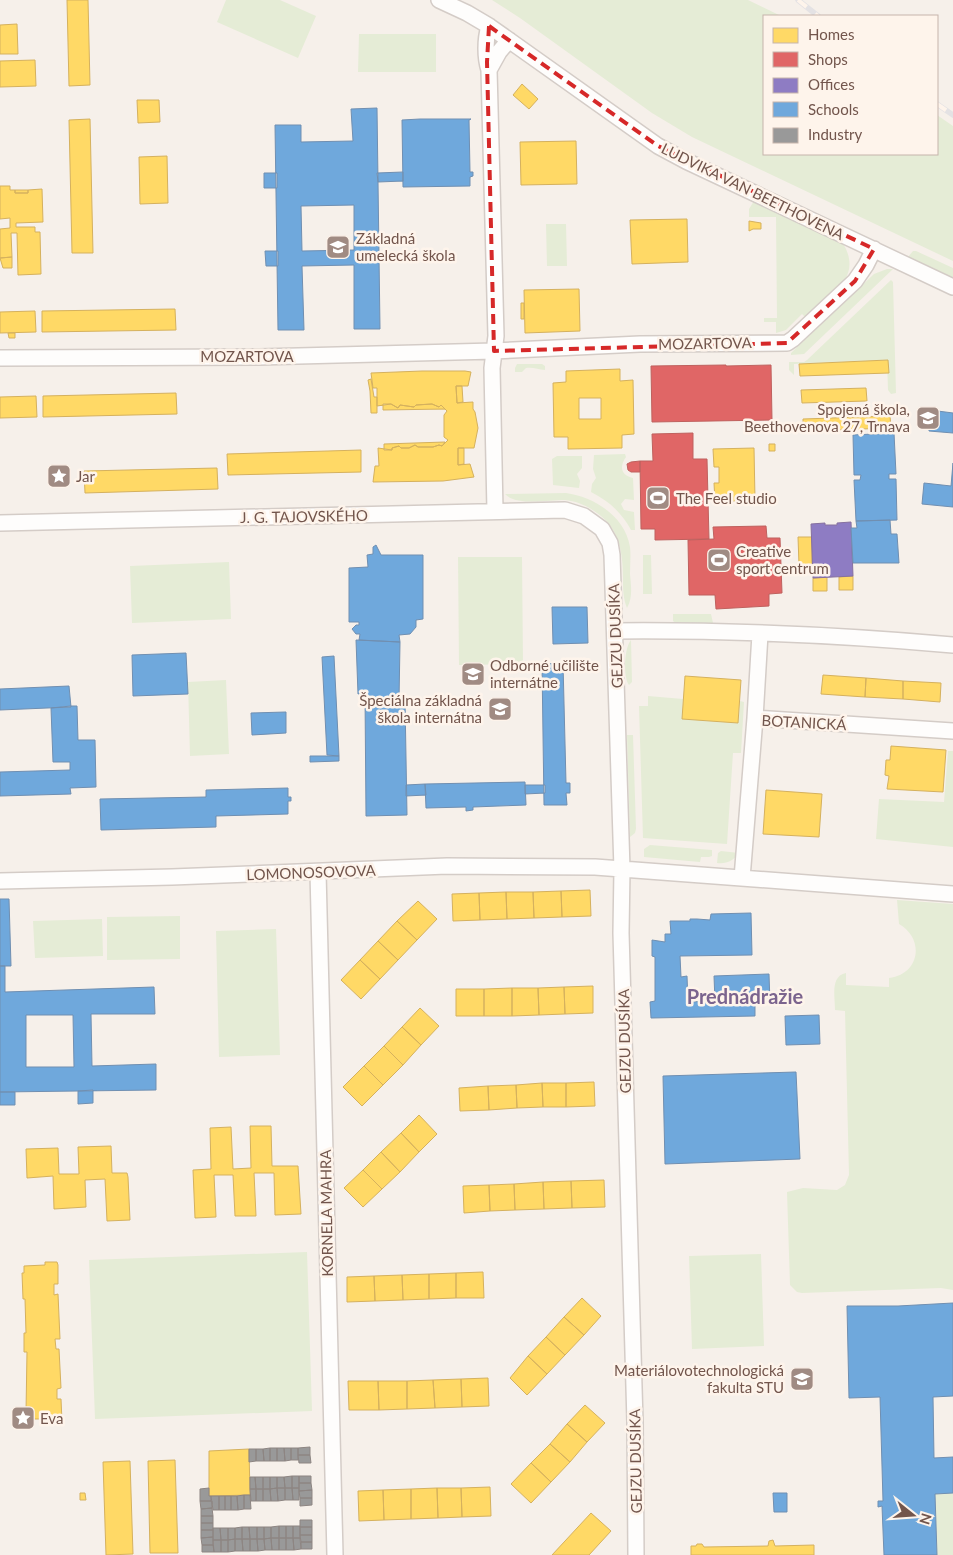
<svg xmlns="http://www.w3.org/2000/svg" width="953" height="1555" viewBox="0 0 953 1555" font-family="Lato,sans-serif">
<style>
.green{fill:#e5ecd6}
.homes{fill:#ffd966;stroke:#d5b15e;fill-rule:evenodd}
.shops{fill:#e06666;stroke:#bf615e}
.offices{fill:#8e7cc3;stroke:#86709f}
.schools{fill:#6fa8dc;stroke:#708fb1;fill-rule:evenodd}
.industry{fill:#999;stroke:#8d8582}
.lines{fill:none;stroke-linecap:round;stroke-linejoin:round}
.minor-casing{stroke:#d4ccc7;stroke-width:18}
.minor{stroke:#fefdfc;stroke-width:15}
.rail-casing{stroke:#e4e2e4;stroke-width:5.5}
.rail{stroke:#fef4eb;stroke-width:4;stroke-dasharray:11;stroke-linecap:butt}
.marked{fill:none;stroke:#d62828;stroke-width:4;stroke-dasharray:10 6;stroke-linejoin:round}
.labels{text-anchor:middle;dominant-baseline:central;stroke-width:5;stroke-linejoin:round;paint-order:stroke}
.street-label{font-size:15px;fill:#72554c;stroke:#fef4eb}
.poi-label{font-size:15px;fill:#72554c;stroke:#fef4eb;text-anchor:start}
.district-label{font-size:20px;font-weight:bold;fill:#7b648e;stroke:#fef4eb}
</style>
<rect width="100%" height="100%" fill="#f6f0ea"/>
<path class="green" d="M226 0H280L316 16 298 58 217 22Z
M492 0H748L781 16H764V154H937V115L953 126V261L692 137 652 113 520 18Z
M359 34H436V72H358Z
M754 201 842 242C850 254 853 268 844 281L805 317 802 314 786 330 776 333V322H764V318H777L776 217H749V209Z
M546 224H566L567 266H547Z
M913 251H916L953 268V278L908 257Z
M887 269H893L804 354 791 355V353L874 274Z
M891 280 893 282 896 393 891 394 888 390 887 360 794 364V375L789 370V362H804L807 360Z
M517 364H542L545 366V370C538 370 534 367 526 368L522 372H515V368Z
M625 454 626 457C619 467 621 475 633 478L634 500 625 499 621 504 624 510 634 512 635 530H631C622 513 609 501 591 492L592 484 596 478 593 469 594 455Z
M557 456H582V468L577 474 580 481 579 488 553 485 552 459Z
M566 493C594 497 625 516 630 547 631 556 630 565 630 574 631 585 633 598 627 608 623 598 623 589 623 578 623 552 619 528 597 513 588 506 576 501 565 500 549 500 515 506 505 494Z
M643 555H651L652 594H643Z
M458 557H522L523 664 459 665Z
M229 562 231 619 132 623 130 566Z
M673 614H711L713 623 677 624 673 621Z
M631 640 632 682 629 685C623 678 624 648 631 640Z
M226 680 229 754 190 756 188 682Z
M648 696 683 699 682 719 738 723 740 701 744 702 741 753H733L727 844 643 838 639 706H648Z
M627 735H633L636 829 635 833 630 837Z
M948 751H953V847L876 839 879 799 944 802Z
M650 845 712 850V856L709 857H701L700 862 644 857V849Z
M721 851 739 853C733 861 727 864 717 863L718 853Z
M897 900 953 904V1290L941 1288 802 1293 797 1292 790 1285 787 1192 803 1188 837 1190 845 1185 849 1175 845 1011 835 1010C835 997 830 976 846 973V985L889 987V978C920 974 925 939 899 924Z
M180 916V959L107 960V917Z
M102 919 103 956 35 958 33 921Z
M276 929 280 1055 219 1057 216 931Z
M307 1252 312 1411 95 1419 89 1260Z
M761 1254 764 1346 692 1349 689 1256Z
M953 1493V1555H937L935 1494Z"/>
<path class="homes" d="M67 0H88L90 85 69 86Z
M17 24 18 54H0V25Z
M35 60 36 86 0 87V61Z
M522 84 538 99 529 109 513 95Z
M137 100H159L160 122 138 123Z
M90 119 93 253H72L69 120Z
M576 141 577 184 521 185 520 142Z
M167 156 168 203 140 204 139 157Z
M0 186H10V190H15V193H28V190L42 189 43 222 16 223V227H35V232H40L41 274 18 275 17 233H11L12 257 0 258V229L10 228V218L0 219Z
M15 190H28V193H15Z
M687 219 688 262 632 264 630 220Z
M749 221 761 223V229H753L749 231Z
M12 257V268H3L0 258Z
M579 289 580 331 525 333 524 290Z
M521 303H524V319H521Z
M175 309 176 330 42 332V311Z
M35 311 36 332 0 333V312Z
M8 333H15V338H9Z
M888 360 889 373 800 376 799 364Z
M620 369V381L633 380 634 434 622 435V448L568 449V437H554L553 383 566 382V371ZM579 398H601V419H579Z
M422 371H465L471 372 468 386H456L457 403 473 402V409L475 412 478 428 474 448H458V465L470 464 474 477 443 481 373 482 375 466H379L378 448 392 450V448L399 446 401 448H409L415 445 418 447H433L439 445 442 446 448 440 444 437V415L447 411 441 405 439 407 432 404 416 405 414 407 400 405 398 408 391 404 377 406V388H373L371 373Z
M371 379 374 397H377V413H371L370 391 368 380Z
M456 386H462L463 402 457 403Z
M866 388 867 401 802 403 801 390Z
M176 393 177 414 43 417V396Z
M36 396 37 417 0 418V397Z
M383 404H391L398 408 400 405 414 407 416 405 432 404 439 407 441 405 445 409 383 410Z
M890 416 891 428 803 431V419Z
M445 442 442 446 439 445 433 447H418L415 445 409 448H401L399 446 392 448V450H384V444Z
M769 444H775V451H769Z
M458 448H464V464L458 465Z
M754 448 755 500 715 502 714 483H719V467H714L713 449Z
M361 450V472L228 475 227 454Z
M217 468 218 489 85 493 84 471Z
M798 537H812V565H799Z
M853 576V590H839V577Z
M827 577V591H813V578Z
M823 675 866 678 865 697 821 694Z
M685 676 741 680 738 723 682 719Z
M866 678 903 681V699L865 697Z
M903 681 941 683 940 702 903 699Z
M891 746 946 750 943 792 887 789 889 776 885 775 886 760H890Z
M766 790 822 794 819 837 763 834Z
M590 890 591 916 562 917 561 891Z
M561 891 562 917 534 918 533 892Z
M506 892H533L534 918 507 919Z
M506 892 507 919 480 920 479 893Z
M479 893 480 920 453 921 452 894Z
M418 901 437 919 417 940 397 921Z
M397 921 417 940 398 960 378 941Z
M378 941 398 960 380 979 360 960Z
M360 960 380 979 361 999 341 980Z
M593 986V1013L565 1014 564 987Z
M564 987 565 1014 539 1015 538 988Z
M512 988H538L539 1015 512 1016Z
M512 988V1016H484V989Z
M456 989H484V1016H456Z
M420 1008 439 1026 421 1045 402 1027Z
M402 1027 421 1045 403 1065 384 1046Z
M384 1046 403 1065 383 1085 364 1066Z
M364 1066 383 1085 362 1106 343 1087Z
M594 1082 595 1106 566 1107V1083Z
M542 1083H566V1107H543Z
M542 1083 543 1107 517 1108 516 1085Z
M516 1085 517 1108 489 1110 488 1086Z
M488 1086 489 1110 460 1111 459 1088Z
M419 1115 437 1134 419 1152 401 1133Z
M250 1126H271L272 1166H298L301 1214 275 1215 274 1173H254L256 1216H235L233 1175H214L216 1217 195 1218 193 1170 211 1169 210 1128 231 1127 233 1169 251 1168Z
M401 1133 419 1152 400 1172 381 1152Z
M111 1146 112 1173H127L128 1177 130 1220 107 1221 105 1179 85 1180 86 1207 54 1209 53 1176 27 1178 26 1149 58 1148 59 1174H79L78 1147Z
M381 1152 400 1172 382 1189 363 1170Z
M363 1170 382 1189 363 1207 344 1188Z
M604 1180 605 1207 572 1208 571 1181Z
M571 1181 572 1208 544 1209 543 1182Z
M543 1182 544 1209 515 1210 514 1184Z
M514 1184 515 1210 490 1211 489 1185Z
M489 1185 490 1211 464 1213 463 1186Z
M45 1262H57L58 1265V1284H54V1295L58 1294 60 1339H55L56 1349H59L61 1388 57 1389V1399H61L62 1422H49V1419H29L28 1412H26L27 1352H24V1333H26L25 1299H23L22 1273H24V1266L45 1265Z
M483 1272 484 1298H456V1273Z
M456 1273V1298L429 1299V1274Z
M429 1274V1299L403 1300 402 1275Z
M402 1275 403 1300 375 1301 374 1276Z
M374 1276 375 1301 347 1302V1277Z
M582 1298 601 1316 584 1335 564 1317Z
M564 1317 584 1335 565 1355 546 1337Z
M546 1337 565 1355 547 1374 528 1356Z
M528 1356 547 1374 527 1395 510 1378Z
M488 1378 489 1406 462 1407 461 1379Z
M461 1379 462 1407 435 1408 433 1380Z
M433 1380 435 1408 407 1409V1381Z
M348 1381H378L379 1410H349Z
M378 1381H407V1409L379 1410Z
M585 1405 605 1423 587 1442 567 1424Z
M567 1424 587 1442 570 1462 550 1444Z
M550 1444 570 1462 551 1482 531 1463Z
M249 1449 250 1495 209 1496V1451Z
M175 1460 178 1553H150L148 1461Z
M130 1461 133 1554 106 1555 103 1462Z
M531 1463 551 1482 531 1503 511 1484Z
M490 1487 491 1516 462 1517 461 1488Z
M437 1488H461L462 1517 438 1518Z
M437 1488 438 1518 411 1519V1489Z
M411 1489V1519L384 1520 383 1490Z
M383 1490 384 1520 359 1521 358 1491Z
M80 1493H85L86 1500H80Z
M591 1513 611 1531 589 1555H552Z
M773 1540 775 1546 814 1545V1555H691V1546H696L697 1544H702L704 1547 768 1546 769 1541Z"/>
<path class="shops" d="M726 365V366L771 365 772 420 652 422 651 366Z
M693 433V459H707L709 539 655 540V529H641L640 461H653L652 434Z
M640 461V472H631L628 470 627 464 631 462Z
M766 526 767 538H780L782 593 769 594V606L716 609 715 595H689L688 540 714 539 713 527Z"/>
<path class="offices" d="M851 522 853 576 813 578 811 524 825 523V525H837V523Z"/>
<path class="schools" d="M377 108 380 329H354V265L302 266 304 330H278L275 125H301V142L353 141 351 109ZM354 205V250L302 251 301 206Z
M420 119H471L469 120 470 172H473V176L470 177V186L403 187 402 120Z
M403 172V181L378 182 377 173Z
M264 173H277V188H264Z
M265 251H278V266H266Z
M930 410 953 413V433L929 431V426L923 425 924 419 929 420Z
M894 433 896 474H889V479H896L897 520 856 521 854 480H860L861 475H854L853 435Z
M953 463V507L922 504 924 483 951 486Z
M890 520 891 534H897L899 563H853L851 528H857L856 521Z
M376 545 381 555H423V619L416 620V627L410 634 399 635 400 642 359 640 360 634H356L352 629 356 625H359V622H349V568L368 567 367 555 373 554V547Z
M552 607H587L588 643 553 644Z
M356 640 400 642 399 700H405L407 815 366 816 365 694H358Z
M186 653 188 694 133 696 132 655Z
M334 656 339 756 327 755 322 657Z
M563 663 566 783H570V793H566L567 805H544L542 664Z
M69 686 71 707 0 710V689Z
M71 706H77L78 740H95L96 787 70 788 71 794 0 796V772L70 770V762H53L51 708Z
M286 712V733L252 735 251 713Z
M310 756H339V761L310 762Z
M525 782 526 805 473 807V810L466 811V807L426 808 425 784Z
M425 784 426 795 406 796V785Z
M525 785H545V793L525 794Z
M288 788V797H291V801H288V814L216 816V827L101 830 100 799 206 797V790Z
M0 899H9L11 966H0Z
M751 913 752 955 680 956 681 977 687 976 688 1002 715 1001 714 976 769 974 770 1003H755V1016L651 1018 650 1002 655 1001V957L652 956V940L665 942V934H671L670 921H690V919H697L710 920 711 914Z
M0 966H5V992L154 987 155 1014H91L92 1066 156 1064V1090L0 1092ZM26 1015H73L74 1067H26Z
M819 1015 820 1044 786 1045 785 1016Z
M796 1072 800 1159 665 1164 663 1076Z
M93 1090V1103L78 1104V1091Z
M0 1092H15V1105H0Z
M953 1303V1396L933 1397 934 1458 953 1457V1493L935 1494 937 1555H884L882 1506 878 1507V1501H883L880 1397 849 1398 847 1306H898Z
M773 1493H787V1512H774Z"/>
<path class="industry" d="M310 1447V1455H298V1448Z
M270 1448V1461H264L263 1449Z
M270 1448H277V1461H270Z
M277 1448H284L285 1461H277Z
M284 1448H291V1460L285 1461Z
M291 1448H298V1460H291Z
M249 1449H256V1461L249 1462Z
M256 1449H263L264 1461H256Z
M298 1455H310L311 1463H299Z
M292 1476V1488H285L284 1477Z
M292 1476H299V1488H292Z
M299 1476H311V1483H299Z
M250 1477H255L256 1489H250Z
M255 1477H263V1489H256Z
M263 1477H270V1489H263Z
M270 1477H277V1488L270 1489Z
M277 1477H284L285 1488H277Z
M299 1483H311L312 1490 299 1491Z
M209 1488V1496H211V1501H200V1489Z
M277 1488H285V1500L278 1501Z
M277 1488 278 1501H271L270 1489Z
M285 1488H292L293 1500H285Z
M292 1488H299V1500H293Z
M250 1489H256V1501H251Z
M256 1489H263V1501H256Z
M263 1489H270L271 1501H263Z
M312 1490V1498H300L299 1491Z
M244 1495H250L251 1509H244Z
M244 1495V1509L238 1510 237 1496Z
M211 1496H219V1510H213Z
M219 1496H225V1510H219Z
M225 1496H231V1510H225Z
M231 1496H237L238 1510H231Z
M300 1498H312V1505L300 1506Z
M200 1501H212V1508L201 1509Z
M212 1508 213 1516H201V1509Z
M201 1516H213V1523H201Z
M300 1520H312V1527H300Z
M201 1523H213V1530H201Z
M279 1526V1538H271V1527Z
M279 1526H286V1538H279Z
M286 1526H293V1538H286Z
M293 1526H300V1538H293Z
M242 1527V1539H235V1528Z
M242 1527H249L250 1539H242Z
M249 1527H257V1539H250Z
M257 1527H264V1539H257Z
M264 1527H271V1538L264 1539Z
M300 1527H312V1535H300Z
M213 1528H220L221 1540H213Z
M220 1528H228V1540H221Z
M228 1528H235V1539L228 1540Z
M201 1530H213V1537L201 1538Z
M300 1535H312V1542H301Z
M213 1537V1545H202L201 1538Z
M271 1538H279V1550H272Z
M271 1538 272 1550H265L264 1539Z
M279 1538H286V1550H279Z
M286 1538H293L294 1550H286Z
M293 1538H300L301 1549 294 1550Z
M235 1539H242L243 1551H235Z
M235 1539V1551L228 1552V1540Z
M242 1539H250V1551H243Z
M250 1539H257L258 1551H250Z
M257 1539H264L265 1550 258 1551Z
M213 1540H221V1552H214Z
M221 1540H228V1552H221Z
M301 1542H312V1549H301Z
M202 1545H213L214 1552H202Z"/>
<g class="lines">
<g class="minor-casing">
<path id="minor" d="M439 0 467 13 489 26 658 146 686 161 953 287
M489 26C485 40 485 57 489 70L496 336 492 368 495 511
M489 70 499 52 509 40
M0 358 259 357 494 351 640 344 787 343 793 339 855 281 866 265 874 249
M0 523 565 510 584 516 602 529 610 543 612 555 622 869 621 933 635 1422 636 1555
M615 631C728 630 841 635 953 645
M755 718 760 634
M318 872 335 1555
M742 878 755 718 953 731
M0 881 172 877 447 866 595 867 953 894"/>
</g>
<use href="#minor" class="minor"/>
<g class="rail-casing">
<path id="rail" d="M798 0 818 16
M937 104 953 115"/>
</g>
<use href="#rail" class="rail"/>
</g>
<path class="marked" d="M489 26 658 146 874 249 855 281 787 343 494 351 487 62Z"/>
<defs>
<g id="school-square" transform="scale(1.25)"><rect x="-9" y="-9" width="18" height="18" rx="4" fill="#a08b83" stroke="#fef4eb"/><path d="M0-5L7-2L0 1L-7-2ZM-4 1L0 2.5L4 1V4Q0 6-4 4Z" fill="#fff"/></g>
<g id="sight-square" transform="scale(1.25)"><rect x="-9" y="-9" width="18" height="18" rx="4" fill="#a08b83" stroke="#fef4eb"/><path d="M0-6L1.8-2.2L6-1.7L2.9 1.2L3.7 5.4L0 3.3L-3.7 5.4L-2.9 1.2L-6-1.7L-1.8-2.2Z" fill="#fff"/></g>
<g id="stadium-square" transform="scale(1.25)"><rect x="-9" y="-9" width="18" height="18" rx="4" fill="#a08b83" stroke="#fef4eb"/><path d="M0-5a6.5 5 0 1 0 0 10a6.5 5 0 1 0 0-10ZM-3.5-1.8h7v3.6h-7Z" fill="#fff"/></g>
<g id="university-square" transform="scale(1.25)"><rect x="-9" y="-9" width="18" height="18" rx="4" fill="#a08b83" stroke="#fef4eb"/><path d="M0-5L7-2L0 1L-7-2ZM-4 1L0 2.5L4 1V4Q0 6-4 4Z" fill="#fff"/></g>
</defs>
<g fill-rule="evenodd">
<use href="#school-square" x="338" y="247"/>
<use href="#school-square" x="928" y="418"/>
<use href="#sight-square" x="59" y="476"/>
<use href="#stadium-square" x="658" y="498"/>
<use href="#stadium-square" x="719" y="560"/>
<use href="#school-square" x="473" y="674"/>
<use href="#school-square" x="500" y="709"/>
<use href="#university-square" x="802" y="1379"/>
<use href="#sight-square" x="23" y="1418"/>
</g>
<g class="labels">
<g class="street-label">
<text transform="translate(753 191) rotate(26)">LUDVIKA VAN BEETHOVENA</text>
<text transform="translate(705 343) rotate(-1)">MOZARTOVA</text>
<text x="247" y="356">MOZARTOVA</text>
<text transform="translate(304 516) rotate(-1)">J. G. TAJOVSKÉHO</text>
<text transform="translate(615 636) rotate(-92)">GEJZU DUSÍKA</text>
<text transform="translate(804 722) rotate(3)">BOTANICKÁ</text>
<text transform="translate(311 872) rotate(-2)">LOMONOSOVOVA</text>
<text transform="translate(624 1041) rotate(-91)">GEJZU DUSÍKA</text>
<text transform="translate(326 1213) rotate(-91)">KORNELA MAHRA</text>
<text transform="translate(635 1461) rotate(-91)">GEJZU DUSÍKA</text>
</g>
<g class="poi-label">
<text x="356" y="238">Základná<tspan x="356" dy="17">umelecká škola</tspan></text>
<text x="910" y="409" text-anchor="end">Spojená škola,<tspan x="910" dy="17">Beethovenova 27, Trnava</tspan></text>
<text x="76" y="476">Jar</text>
<text x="676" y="498">The Feel studio</text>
<text x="736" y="551">Creative<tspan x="736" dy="17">sport centrum</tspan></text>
<text x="490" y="665">Odborné učilište<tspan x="490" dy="17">internátne</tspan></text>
<text x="482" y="700" text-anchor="end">Špeciálna základná<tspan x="482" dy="17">škola internátna</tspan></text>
<text x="784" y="1370" text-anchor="end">Materiálovotechnologická<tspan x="784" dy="17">fakulta STU</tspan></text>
<text x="40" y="1418">Eva</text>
</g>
<g class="district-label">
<text x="745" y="996">Prednádražie</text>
</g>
</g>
<rect x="763" y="15" width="175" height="140" fill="#fef4eb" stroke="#c6b4ab"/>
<rect x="773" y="28" width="25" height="15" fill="#ffd966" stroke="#c6b4ab"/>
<text x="808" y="40" font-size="15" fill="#72554c">Homes</text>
<rect x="773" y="52" width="25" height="15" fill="#e06666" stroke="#c6b4ab"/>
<text x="808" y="65" font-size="15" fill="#72554c">Shops</text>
<rect x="773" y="78" width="25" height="15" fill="#8e7cc3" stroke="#c6b4ab"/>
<text x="808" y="90" font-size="15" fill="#72554c">Offices</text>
<rect x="773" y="102" width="25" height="15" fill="#6fa8dc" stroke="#c6b4ab"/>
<text x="808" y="115" font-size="15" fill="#72554c">Schools</text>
<rect x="773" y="128" width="25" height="15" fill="#999999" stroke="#c6b4ab"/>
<text x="808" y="140" font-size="15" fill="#72554c">Industry</text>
<g transform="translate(913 1515) rotate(107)" stroke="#fef4eb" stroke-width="4" paint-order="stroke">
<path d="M0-4L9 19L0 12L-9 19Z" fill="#72554c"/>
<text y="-8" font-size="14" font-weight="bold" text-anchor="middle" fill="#72554c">N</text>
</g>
</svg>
